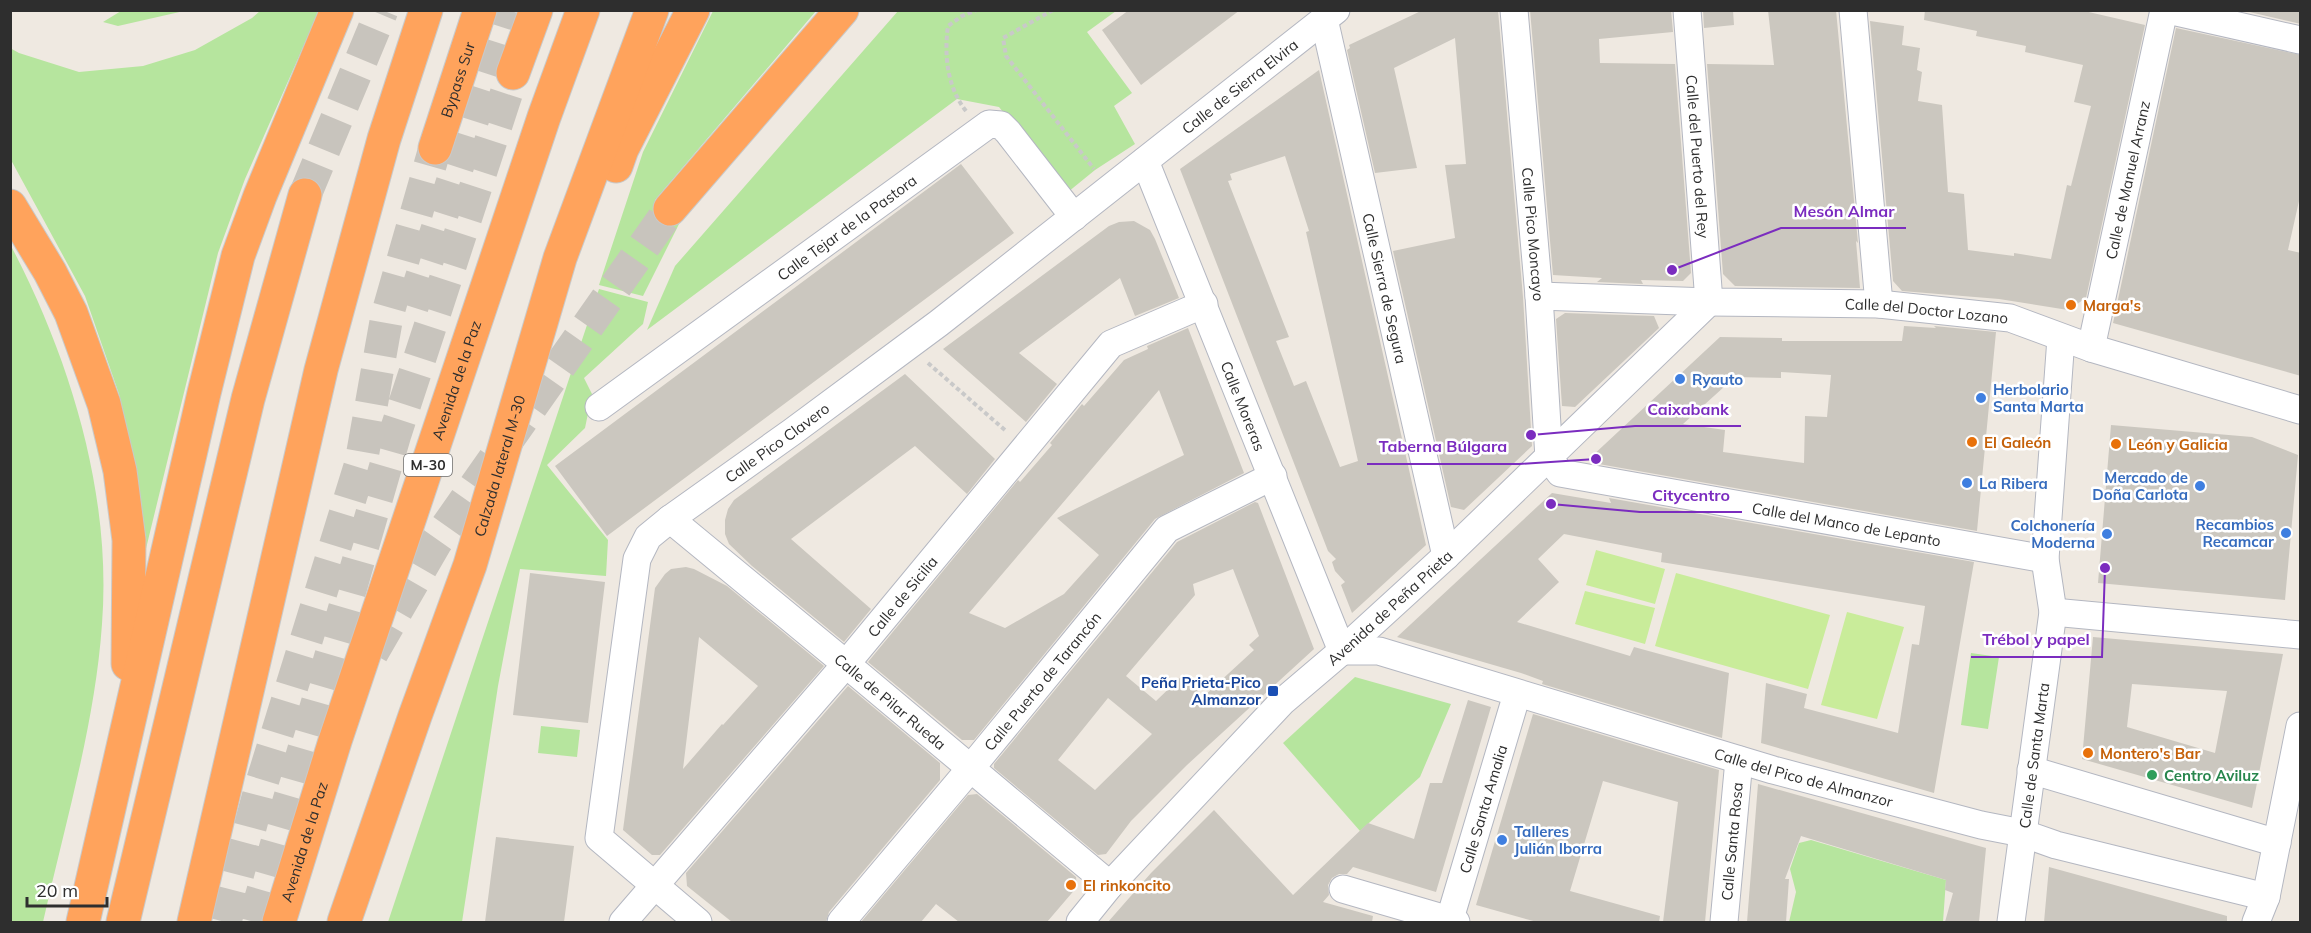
<svg xmlns="http://www.w3.org/2000/svg" width="2311" height="933" viewBox="0 0 2311 933" font-family="Mulish,sans-serif">
<style>
.green{fill:#b6e59e}
.pitch{fill:#c9ec9a}
.building{fill:#cbc7bf;fill-rule:evenodd}
.lines{fill:none;stroke-linecap:round;stroke-linejoin:round}
.motorway-tunnel{stroke:#c8c4bd;stroke-width:33;stroke-dasharray:33 16;stroke-linecap:butt}
.minor-casing{stroke:#b4b7c1;stroke-width:29}
.motorway-casing{stroke:#c9c9c9;stroke-width:35}
.path{stroke:#c9c9c9;stroke-width:4;stroke-dasharray:4.5 3;stroke-linecap:butt}
.minor{stroke:#fff;stroke-width:27}
.motorway{stroke:#ffa35c;stroke-width:33}
.food-dot{fill:#e8710a;stroke:#fff;stroke-width:2}
.shop-dot{fill:#3f7fe0;stroke:#fff;stroke-width:2}
.transit-dot{fill:#1a4fb4;stroke:#fff;stroke-width:2}
.leisure-dot{fill:#2e9e5b;stroke:#fff;stroke-width:2}
.labels{text-anchor:middle;dominant-baseline:central;stroke-width:5;stroke-linejoin:round;paint-order:stroke}
.shield{fill:#fff;stroke:#6d6d6d;stroke-width:1.5}
.shield-label{font-size:14px;font-weight:bold;fill:#2e2e2e}
.street-label{font-size:15px;fill:#2e2e2e;stroke:#fff}
.food-label{font-size:15px;font-weight:bold;fill:#c56008;stroke:#fff;text-anchor:start}
.shop-label{font-size:15px;font-weight:bold;fill:#366cbe;stroke:#fff;text-anchor:start}
.transit-label{font-size:15px;font-weight:bold;fill:#164399;stroke:#fff;text-anchor:end}
.leisure-label{font-size:15px;font-weight:bold;fill:#27864d;stroke:#fff;text-anchor:start}
.leader{fill:none;stroke:#7b2cbf;stroke-width:2}
.callout-dot{fill:#7b2cbf;stroke:#fff;stroke-width:2}
.callout-label{font-size:16px;text-anchor:middle;font-weight:bold;fill:#7b2cbf;stroke:#fff;stroke-width:5;stroke-linejoin:round;paint-order:stroke}
</style>
<rect width="100%" height="100%" fill="#efe9e1"/>
<path class="green" d="M121 11V10L184 11 118 26 103 22Z
M260 11H319L245 179 218 253 142 565 135 479 119 394 85 296 11 160 10 48 19 53 79 72 143 66 195 50 252 18Z
M713 11H816L655 200 680 222 643 296 599 285 643 152Z
M898 11H1116L1087 32 1132 93 1114 106 1135 144 1095 170 1068 192 999 107 957 99 647 330 675 266Z
M10 244C70 358 112 494 102 624 95 725 65 823 43 922H10Z
M599 289 648 302 643 324 584 378 592 394 585 428 547 465 608 540 606 576 520 569 498 686 462 922H388Z
M1971 653 1999 657 1988 729 1961 725Z
M1355 677 1451 704 1420 777 1360 831 1283 743Z
M541 726 580 730 577 757 538 753Z
M1811 840 1946 880 1943 922H1789L1796 892 1790 869 1799 843Z"/>
<path class="pitch" d="M1596 550 1665 569 1655 604 1586 585Z
M1676 573 1830 615 1808 689 1655 646Z
M1585 591 1655 608 1645 644 1575 624Z
M1847 612 1904 627 1877 719 1821 705Z"/>
<path class="building" d="M1129 10H1240L1141 85 1102 30Z
M1423 10H1498L1523 297 1532 446 1464 510 1451 507 1393 251 1455 238 1445 165 1466 164 1455 38 1394 68 1417 168 1375 173 1347 50 1350 48 1349 45Z
M1530 10H1671L1673 32 1599 39 1600 63 1675 64 1691 273 1683 281 1641 280 1643 284 1597 282 1602 278 1553 275Z
M1703 10H1733L1734 25 1704 28Z
M1768 10H1836L1858 243 1856 241 1860 288 1735 286 1723 274 1707 64 1774 65Z
M1925 10H2080L2145 25 2086 298 2068 310 1999 299 1902 291 1893 281 1870 21 1904 26 1902 45 1920 48 1917 70 1922 72 1918 101 1942 105 1948 192 1964 194 1968 250 2014 256V253L2051 259 2067 185 2071 186 2091 106 2074 102 2083 65 2025 52 2026 46 1976 36 1977 31 1924 20Z
M2241 10H2301V24Z
M2176 28 2301 55V192L2288 250 2301 253V376L2113 323Z
M1319 70 1426 545 1352 613 1341 585 1345 582 1335 571 1332 562 1336 559 1328 551 1180 169ZM1285 156 1309 231 1306 232 1358 461 1340 467 1306 381 1294 386 1276 341 1289 337 1228 181 1232 180 1230 174Z
M961 164 1014 233 607 536 555 466Z
M1134 221 1150 230 1155 239 1179 298 1135 316 1120 278 1019 353 1057 384 1026 422 943 349 1109 226 1119 222Z
M1565 313 1654 316 1659 328 1575 407 1562 406 1556 319Z
M1904 326 1936 328 1934 326 1996 332 1977 531 1593 463 1590 458 1720 337 1782 338V341H1902ZM1781 372 1831 375 1827 417 1805 416 1804 463 1723 452 1725 430 1683 424 1735 377 1781 378Z
M1188 328 1244 473 1155 519 974 740H962L868 662 1018 480 1020 482 1052 445 1050 443 1082 404 1084 406 1124 360 1148 349 1147 346ZM1159 390 1184 455 1057 518 1099 555 1064 594 1005 628 969 613Z
M905 374 995 459 967 494 915 446 791 539 871 609 844 642 752 566 729 544 725 534V520L728 509 734 500Z
M2111 425 2252 437 2298 455 2285 600 2098 583Z
M1552 493 1611 503 1609 498 1974 562 1934 793 1761 743 1766 683 1807 694 1804 708 1898 733 1912 644 1919 645 1925 606 1661 562 1662 553 1564 534 1538 559 1559 582 1517 622 1630 656 1634 647 1729 673 1722 738 1542 684 1543 681 1521 673 1397 637Z
M1255 502 1258 503 1314 649 1187 765 1131 821 1106 854 1098 855 994 768V764L1177 542ZM1233 569 1259 636 1249 645 1254 650 1203 697 1184 674 1156 701 1126 676 1195 595 1193 584ZM1108 698 1152 734 1095 790 1058 760Z
M686 567 694 569 727 586 824 666 660 855H652L623 830 655 588 665 574 671 569ZM699 637 758 686 723 725 722 724 683 769Z
M530 573 605 582 588 723 513 715Z
M2093 637 2283 654 2252 808 2082 759ZM2132 684 2227 691 2215 753 2127 727Z
M848 686 940 763V780L829 912 826 922H732L687 886 686 873Z
M1468 700 1491 707 1436 892 1353 867 1347 874H1339L1332 878 1328 885 1329 895 1323 902 1373 916 1372 922H1108L1151 873 1214 810 1293 895 1368 823 1414 839 1430 783H1442Z
M1533 714 1719 770 1705 922H1663L1678 802 1603 781 1570 891 1660 916 1659 922H1537L1476 905Z
M1758 784 1986 848 1979 922H1945L1953 893 1945 890 1946 880 1801 836 1785 879H1789L1786 922H1747Z
M977 794 1076 877 1077 887 1047 922H959L936 904 921 922H861L968 795Z
M496 837 574 846 564 922H485Z
M2049 867 2227 916V922H2044Z"/>
<g class="lines">
<path class="motorway-tunnel" d="M305 195 382 10
M412 307 508 10
M372 653 436 542 670 209
M225 922 261 786 361 463 387 316 435 148
M254 922 395 434 513 73"/>
<g class="minor-casing">
<g id="minor">
<path id="s1" d="M1514 10 1539 296 1549 458 1560 473 2045 559"/>
<path id="s2" d="M1687 10 1709 302"/>
<path d="M1853 10 1879 304"/>
<path d="M2168 10 2300 40"/>
<path id="s3" d="M1324 19 1446 556"/>
<path id="s4" d="M1145 161 1342 651"/>
<path id="s5" d="M1539 296 1709 302 1879 304 2010 318 2091 348 2300 410"/>
<path id="s6" d="M2091 348 2164 10"/>
<path id="s7" d="M599 407 989 124 1001 125 1008 132 1074 217"/>
<path id="s8" d="M670 519 846 664 1110 885"/>
<path d="M2053 612 2300 635"/>
<path id="s9" d="M1342 651H1379L1773 770 1981 825 2022 833 2056 845 2266 897"/>
<path d="M2031 770 2277 843"/>
<path d="M1343 889 1456 922"/>
<path id="s10" d="M623 922 846 664 1111 344 1204 304"/>
<path id="s11" d="M698 922 599 838 637 559 648 537 670 519 792 432 939 323 1336 10"/>
<path id="s12" d="M841 922 970 769 1167 529 1273 476"/>
<path id="s13" d="M1080 922 1110 885 1282 702 1342 651 1446 556 1709 302"/>
<path id="s14" d="M1449 922 1517 694"/>
<path id="s15" d="M1724 922 1739 760"/>
<path id="s16" d="M2011 922 2053 612 2045 559 2061 338"/>
<path d="M2256 922 2266 897 2300 726"/>
</g>
</g>
<g class="motorway-casing">
<g id="motorway">
<path d="M513 73 536 10"/>
<path id="s17" d="M435 148 480 10"/>
<path d="M616 166 622 149 693 10"/>
<path d="M10 206 50 272 71 313 104 404 120 471 129 540 128 664"/>
<path d="M670 209 842 10"/>
<path d="M83 922 204 393 238 256 260 196 337 10"/>
<path d="M123 922 248 399 305 195"/>
<path d="M194 922 321 370 384 139 426 10"/>
<path id="s18" d="M279 922 335 741 544 117 583 10"/>
<path id="s19" d="M344 922 415 716 470 565 560 258 652 10"/>
</g>
</g>
<path class="path" d="M1053 10 1003 38 1006 56 1094 169
M966 111C947 87 944 55 948 26L962 16 977 10
M928 363 1006 431"/>
<use href="#minor" class="minor"/>
<use href="#motorway" class="motorway"/>
</g>
<g class="food-dot">
<circle cx="2071" cy="305" r="6"/>
<circle cx="1972" cy="442" r="6"/>
<circle cx="2116" cy="444" r="6"/>
<circle cx="2088" cy="753" r="6"/>
<circle cx="1071" cy="885" r="6"/>
</g>
<g class="shop-dot">
<circle cx="1680" cy="379" r="6"/>
<circle cx="1981" cy="398" r="6"/>
<circle cx="1967" cy="483" r="6"/>
<circle cx="2200" cy="486" r="6"/>
<circle cx="2286" cy="533" r="6"/>
<circle cx="2107" cy="534" r="6"/>
<circle cx="1502" cy="840" r="6"/>
</g>
<rect class="transit-dot" x="1267" y="685" width="12" height="12" rx="3"/>
<circle class="leisure-dot" cx="2152" cy="775" r="6"/>
<g class="labels">
<rect class="shield" x="404" y="454" width="48" height="22" rx="4.5"/>
<g class="shield-label">
<text x="428" y="465">M-30</text>
</g>
<g class="street-label">
<text stroke="none"><textPath href="#s17" startOffset="72">Bypass Sur</textPath></text>
<text stroke="none"><textPath href="#s11" startOffset="1180">Calle de Sierra Elvira</textPath></text>
<text stroke="none"><textPath href="#s2" startOffset="147">Calle del Puerto del Rey</textPath></text>
<text stroke="none"><textPath href="#s6" startOffset="172">Calle de Manuel Arranz</textPath></text>
<text stroke="none"><textPath href="#s7" startOffset="306">Calle Tejar de la Pastora</textPath></text>
<text stroke="none"><textPath href="#s1" startOffset="225">Calle Pico Moncayo</textPath></text>
<text stroke="none"><textPath href="#s3" startOffset="276">Calle Sierra de Segura</textPath></text>
<text stroke="none"><textPath href="#s5" startOffset="388">Calle del Doctor Lozano</textPath></text>
<text stroke="none"><textPath href="#s18" startOffset="570">Avenida de la Paz</textPath></text>
<text stroke="none"><textPath href="#s4" startOffset="264">Calle Moreras</textPath></text>
<text stroke="none"><textPath href="#s11" startOffset="596">Calle Pico Clavero</textPath></text>
<text stroke="none"><textPath href="#s19" startOffset="482">Calzada lateral M-30</textPath></text>
<text stroke="none"><textPath href="#s1" startOffset="759">Calle del Manco de Lepanto</textPath></text>
<text stroke="none"><textPath href="#s10" startOffset="429">Calle de Sicilia</textPath></text>
<text stroke="none"><textPath href="#s13" startOffset="442">Avenida de Peña Prieta</textPath></text>
<text stroke="none"><textPath href="#s12" startOffset="314">Calle Puerto de Tarancón</textPath></text>
<text stroke="none"><textPath href="#s8" startOffset="286">Calle de Pilar Rueda</textPath></text>
<text stroke="none"><textPath href="#s16" startOffset="168">Calle de Santa Marta</textPath></text>
<text stroke="none"><textPath href="#s9" startOffset="480">Calle del Pico de Almanzor</textPath></text>
<text stroke="none"><textPath href="#s14" startOffset="118">Calle Santa Amalia</textPath></text>
<text stroke="none"><textPath href="#s15" startOffset="81">Calle Santa Rosa</textPath></text>
<text stroke="none"><textPath href="#s18" startOffset="84">Avenida de la Paz</textPath></text>
</g>
<g class="food-label">
<text x="2083" y="305">Marga's</text>
<text x="1984" y="442">El Galeón</text>
<text x="2128" y="444">León y Galicia</text>
<text x="2100" y="753">Montero's Bar</text>
<text x="1083" y="885">El rinkoncito</text>
</g>
<g class="shop-label">
<text x="1692" y="379">Ryauto</text>
<text x="1993" y="389">Herbolario<tspan x="1993" dy="17">Santa Marta</tspan></text>
<text x="2188" y="477" text-anchor="end">Mercado de<tspan x="2188" dy="17">Doña Carlota</tspan></text>
<text x="1979" y="483">La Ribera</text>
<text x="2274" y="524" text-anchor="end">Recambios<tspan x="2274" dy="17">Recamcar</tspan></text>
<text x="2095" y="525" text-anchor="end">Colchonería<tspan x="2095" dy="17">Moderna</tspan></text>
<text x="1514" y="831">Talleres<tspan x="1514" dy="17">Julián Iborra</tspan></text>
</g>
<g class="transit-label">
<text x="1261" y="682">Peña Prieta-Pico<tspan x="1261" dy="17">Almanzor</tspan></text>
</g>
<g class="leisure-label">
<text x="2164" y="775">Centro Aviluz</text>
</g>
</g>
<path class="leader" d="M1672 270L1781 228H1906M1531 435L1635 426H1741M1596 459L1519 464H1367M1551 504L1640 512H1742M2105 568L2102 657H1971"/>
<g class="callout-dot">
<circle cx="1672" cy="270" r="6"/>
<circle cx="1531" cy="435" r="6"/>
<circle cx="1596" cy="459" r="6"/>
<circle cx="1551" cy="504" r="6"/>
<circle cx="2105" cy="568" r="6"/>
</g>
<g class="callout-label">
<text x="1844" y="217">Mesón Almar</text>
<text x="1688" y="415">Caixabank</text>
<text x="1443" y="452">Taberna Búlgara</text>
<text x="1691" y="501">Citycentro</text>
<text x="2036" y="645">Trébol y papel</text>
</g>
<rect width="2311" height="933" fill="none" stroke="#2e2e2e" stroke-width="24"/>
<path d="M27 897v9h80v-9" fill="none" stroke="#2e2e2e" stroke-width="3"/>
<text x="36" y="897" font-size="18" fill="#2e2e2e" stroke="#ffffff" stroke-width="4.5" paint-order="stroke">20 m</text>
</svg>
